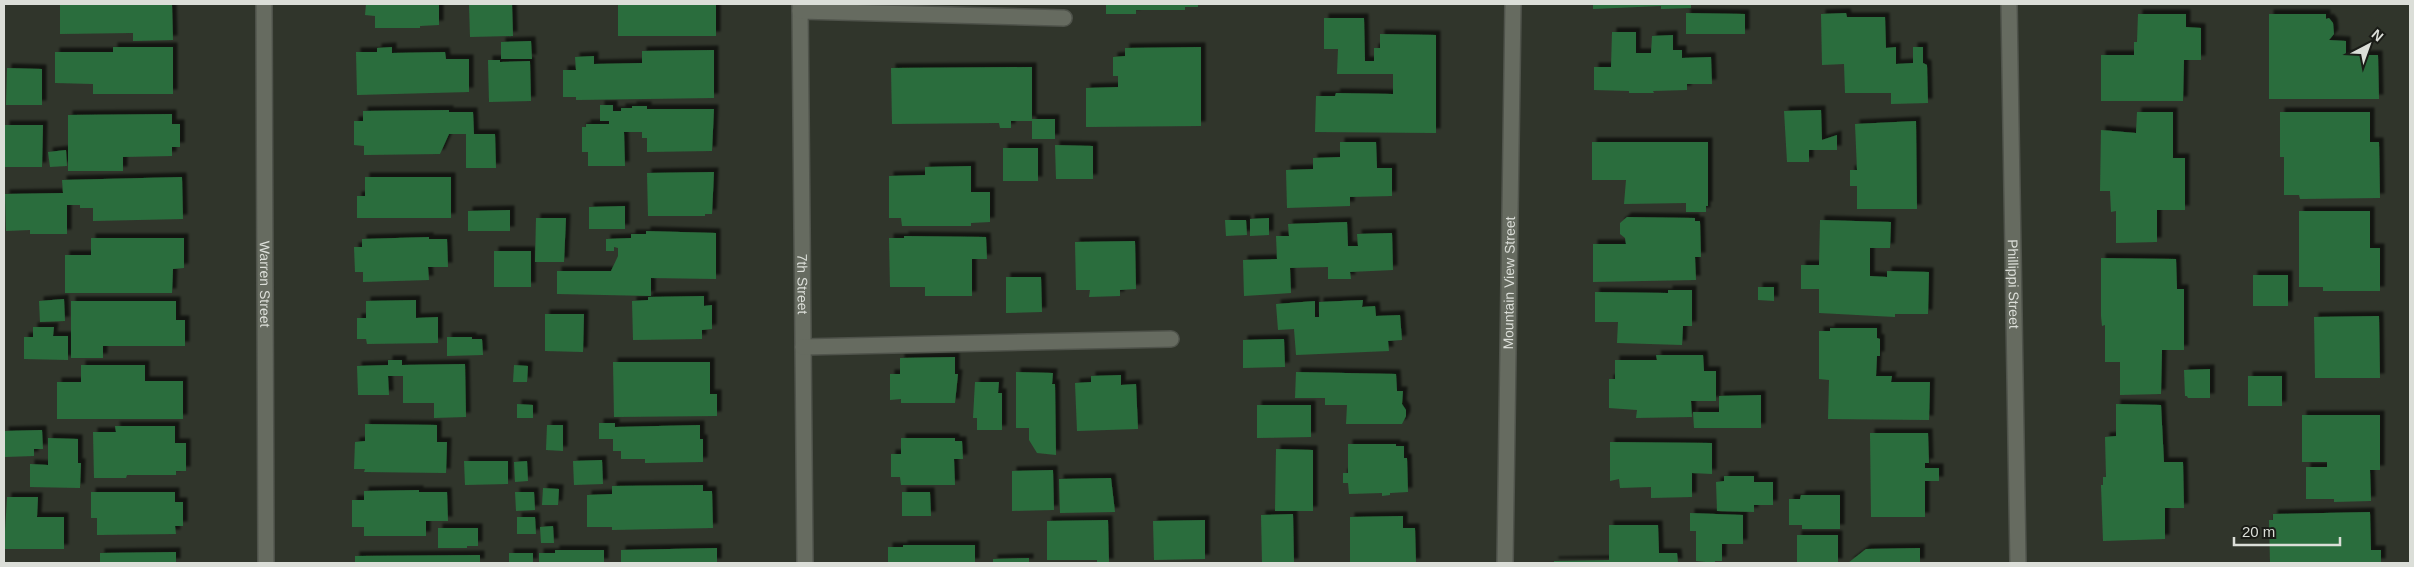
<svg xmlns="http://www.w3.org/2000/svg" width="2414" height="567" font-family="Helvetica,sans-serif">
	<defs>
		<filter id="shadow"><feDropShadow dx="4.5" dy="-4.5" stdDeviation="1" flood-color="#0009"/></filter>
	</defs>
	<rect width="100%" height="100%" fill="#30352b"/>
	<!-- building -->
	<path fill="#2b6d3d" filter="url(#shadow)" d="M 60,4 L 172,4 L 173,40 L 133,41 L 133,33 L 60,34 Z
		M 366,4 L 439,4 L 439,25 L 420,26 L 420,28 L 375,28 L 375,16 L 365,15 Z
		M 469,4 L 512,4 L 513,36 L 470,37 Z
		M 618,4 L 716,4 L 716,36 L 618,36 Z
		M 1106,4 L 1198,4 L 1198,7 L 1185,7 L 1185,10 L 1136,10 L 1136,14 L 1106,14 Z
		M 1593,4 L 1691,4 L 1691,8 L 1661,9 L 1661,6 L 1593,9 Z
		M 1686,13 L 1745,14 L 1745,34 L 1686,34 Z
		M 1846,13 L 1847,17 L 1885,17 L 1886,48 L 1896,47 L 1896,64 L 1913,63 L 1913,47 L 1923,47 L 1923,63 L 1927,65 L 1928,103 L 1891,104 L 1891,93 L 1845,93 L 1844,64 L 1822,65 L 1821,14 Z
		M 2138,14 L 2186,14 L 2186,27 L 2201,28 L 2201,60 L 2184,60 L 2183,101 L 2101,101 L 2101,55 L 2134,55 L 2134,42 L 2137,42 Z
		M 2269,14 L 2326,14 L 2326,19 L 2329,18 L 2333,23 L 2334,34 L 2329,40 L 2346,41 L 2346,55 L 2378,55 L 2379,99 L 2269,99 Z
		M 1324,18 L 1364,18 L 1365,61 L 1374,61 L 1374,48 L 1380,48 L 1380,34 L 1436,35 L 1436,133 L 1315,132 L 1316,96 L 1335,96 L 1336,93 L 1393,94 L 1393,74 L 1337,74 L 1338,49 L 1324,49 Z
		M 1612,32 L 1636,32 L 1636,53 L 1651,53 L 1652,36 L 1673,35 L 1673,50 L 1682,50 L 1682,58 L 1711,57 L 1712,84 L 1687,84 L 1687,90 L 1653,91 L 1654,93 L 1629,93 L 1629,91 L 1594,90 L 1594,67 L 1611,67 Z
		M 531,41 L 532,59 L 501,59 L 501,42 Z
		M 113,47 L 173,47 L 173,94 L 93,94 L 93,84 L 55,83 L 55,52 L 113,52 Z
		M 392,47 L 392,53 L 445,52 L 446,59 L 469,59 L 469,92 L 357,95 L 356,52 L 377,52 L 377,48 Z
		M 1201,47 L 1201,126 L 1086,127 L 1086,88 L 1118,87 L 1118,76 L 1113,76 L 1113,57 L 1125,56 L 1125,48 Z
		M 714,50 L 714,98 L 576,100 L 576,97 L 563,97 L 563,70 L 576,70 L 575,57 L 594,56 L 594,64 L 642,63 L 642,51 Z
		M 488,60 L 500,60 L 500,62 L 530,61 L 531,101 L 489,102 Z
		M 1032,67 L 1032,119 L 1055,119 L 1055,139 L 1032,139 L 1032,121 L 1011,121 L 1011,128 L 1000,128 L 999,123 L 892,124 L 891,68 Z
		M 7,68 L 42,69 L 42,105 L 6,105 Z
		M 600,105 L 613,105 L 613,111 L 621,111 L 621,108 L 632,108 L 632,106 L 647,106 L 647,109 L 714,109 L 712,151 L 647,152 L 647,138 L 642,138 L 642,132 L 624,132 L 625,166 L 588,166 L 588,152 L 582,152 L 582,127 L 586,127 L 586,124 L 609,124 L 609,121 L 600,121 Z
		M 449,110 L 449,112 L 473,112 L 474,134 L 495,134 L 496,168 L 466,168 L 466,134 L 449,134 L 440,154 L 364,155 L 364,146 L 354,145 L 354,121 L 363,121 L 363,111 Z
		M 1821,110 L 1822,140 L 1837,135 L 1837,150 L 1809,150 L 1809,162 L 1787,162 L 1784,111 Z
		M 2137,112 L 2173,112 L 2173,158 L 2185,158 L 2185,210 L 2157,210 L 2157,242 L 2116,243 L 2116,211 L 2111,212 L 2110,191 L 2100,191 L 2101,130 L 2136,133 Z
		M 2280,112 L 2370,112 L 2370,142 L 2379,142 L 2380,198 L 2300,199 L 2299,195 L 2284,195 L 2284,157 L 2280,157 Z
		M 172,114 L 172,124 L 180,124 L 180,147 L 172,147 L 172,156 L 123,157 L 123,171 L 68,171 L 68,115 Z
		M 1916,121 L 1917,209 L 1857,209 L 1857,186 L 1850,186 L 1850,170 L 1857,170 L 1855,124 Z
		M 5,125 L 43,125 L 42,167 L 5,167 Z
		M 1340,142 L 1376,142 L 1377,168 L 1392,168 L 1392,196 L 1350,197 L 1350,206 L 1287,208 L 1286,170 L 1313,169 L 1313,158 L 1340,157 Z
		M 1592,142 L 1708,142 L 1708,206 L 1706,206 L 1706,212 L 1686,212 L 1686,203 L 1624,204 L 1626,180 L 1592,180 Z
		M 1055,145 L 1093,146 L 1093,179 L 1056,179 Z
		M 1003,148 L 1038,148 L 1038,181 L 1003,181 Z
		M 66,150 L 67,166 L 50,167 L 48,152 Z
		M 971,166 L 971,192 L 990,192 L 990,222 L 971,223 L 971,226 L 902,226 L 901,218 L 889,218 L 889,176 L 925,175 L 925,167 Z
		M 714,172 L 712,214 L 705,214 L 705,216 L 648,216 L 647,173 Z
		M 182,177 L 183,219 L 93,221 L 93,208 L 80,208 L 80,205 L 67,205 L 67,234 L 30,234 L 30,230 L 6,231 L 5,194 L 63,193 L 62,180 Z
		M 365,177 L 451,177 L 451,218 L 357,218 L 357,196 L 365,196 Z
		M 625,206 L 625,229 L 589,229 L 589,207 Z
		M 510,210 L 510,231 L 468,231 L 468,211 Z
		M 2299,211 L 2370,211 L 2370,248 L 2380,248 L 2380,291 L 2323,291 L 2323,287 L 2299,287 Z
		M 1627,217 L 1695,218 L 1695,221 L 1700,221 L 1701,257 L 1695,257 L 1696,280 L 1593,282 L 1593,244 L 1626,244 L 1625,238 L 1620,234 L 1620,223 Z
		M 536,218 L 566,218 L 564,262 L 535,262 Z
		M 1269,218 L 1269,235 L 1250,236 L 1250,219 Z
		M 1225,220 L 1246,220 L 1247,235 L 1226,236 Z
		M 1820,220 L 1891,222 L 1890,248 L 1870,248 L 1870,276 L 1887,277 L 1887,271 L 1929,272 L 1928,314 L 1895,314 L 1895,317 L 1819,313 L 1819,289 L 1801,289 L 1801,265 L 1819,265 Z
		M 1347,222 L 1348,246 L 1358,246 L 1357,234 L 1392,233 L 1393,270 L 1350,272 L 1351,279 L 1328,279 L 1328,267 L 1290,268 L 1291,293 L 1244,296 L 1243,260 L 1277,259 L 1276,236 L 1289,236 L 1288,224 Z
		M 646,231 L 716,233 L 716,279 L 651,278 L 651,296 L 557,294 L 557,271 L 611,271 L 618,256 L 618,248 L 614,247 L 614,251 L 606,251 L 606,239 L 631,238 L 631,234 L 646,234 Z
		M 904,236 L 986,237 L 987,259 L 972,259 L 972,296 L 925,296 L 925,287 L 890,287 L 889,238 L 904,238 Z
		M 429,237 L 429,239 L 447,239 L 448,267 L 428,267 L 429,280 L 363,282 L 363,272 L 355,272 L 354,247 L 362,247 L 362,239 Z
		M 91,238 L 184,238 L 184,268 L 173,269 L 172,293 L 65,293 L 65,255 L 91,255 Z
		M 1135,241 L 1136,289 L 1120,290 L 1120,296 L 1089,297 L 1090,290 L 1076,290 L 1075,242 Z
		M 494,251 L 531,251 L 531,287 L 494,287 Z
		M 2101,258 L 2176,259 L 2177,289 L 2184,289 L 2184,350 L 2162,350 L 2161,394 L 2120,395 L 2120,362 L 2105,362 L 2105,325 L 2102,326 L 2101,316 Z
		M 2253,275 L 2288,275 L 2288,306 L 2253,306 Z
		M 1006,277 L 1041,277 L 1042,312 L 1006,313 Z
		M 1758,287 L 1774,287 L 1774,301 L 1758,300 Z
		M 1668,290 L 1692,290 L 1692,326 L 1683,326 L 1682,345 L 1617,343 L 1618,322 L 1595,322 L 1595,292 L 1668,293 Z
		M 704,296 L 704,306 L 712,305 L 712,329 L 702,330 L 702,339 L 633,340 L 632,301 L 648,300 L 648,297 Z
		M 64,299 L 65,321 L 40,322 L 39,301 Z
		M 416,300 L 416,318 L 438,317 L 438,343 L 367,344 L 366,339 L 357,339 L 357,318 L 366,318 L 366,301 Z
		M 1363,300 L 1362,307 L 1375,306 L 1376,316 L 1400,315 L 1402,340 L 1388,341 L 1389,351 L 1296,355 L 1294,329 L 1278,330 L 1276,304 L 1315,301 L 1315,317 L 1319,317 L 1319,302 Z
		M 71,301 L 176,301 L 176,320 L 185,320 L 185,346 L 103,346 L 103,358 L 71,358 Z
		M 545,314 L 584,314 L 583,352 L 545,351 Z
		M 2379,316 L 2380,378 L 2315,378 L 2314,317 Z
		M 33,327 L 54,327 L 53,336 L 68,336 L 68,360 L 24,359 L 24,337 L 33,337 Z
		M 1830,328 L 1877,328 L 1877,338 L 1880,339 L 1880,356 L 1877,356 L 1876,376 L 1892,376 L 1891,382 L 1930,382 L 1929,420 L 1828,419 L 1829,380 L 1819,379 L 1819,331 L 1830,331 Z
		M 447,337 L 472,337 L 472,339 L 482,339 L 483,355 L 447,356 Z
		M 1284,339 L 1285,367 L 1243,368 L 1243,340 Z
		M 1656,355 L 1703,355 L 1704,371 L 1716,371 L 1716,401 L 1691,401 L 1692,417 L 1636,418 L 1637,410 L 1609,408 L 1609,379 L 1615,379 L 1615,360 L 1657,360 Z
		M 955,357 L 955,374 L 958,374 L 955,403 L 901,403 L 901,399 L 890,400 L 890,374 L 900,374 L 900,358 Z
		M 388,360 L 402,360 L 402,365 L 465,364 L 466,417 L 434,418 L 434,403 L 403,403 L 403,376 L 388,376 L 389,395 L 358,395 L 357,366 L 388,365 Z
		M 613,362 L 710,362 L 710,394 L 717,394 L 717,416 L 614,417 Z
		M 81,365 L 145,365 L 145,381 L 183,381 L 183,419 L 57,419 L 57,382 L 81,382 Z
		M 514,365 L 528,366 L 527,382 L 513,382 Z
		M 2210,369 L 2210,398 L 2188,398 L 2187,396 L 2185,396 L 2184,370 Z
		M 1016,372 L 1053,373 L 1052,384 L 1055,384 L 1056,455 L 1037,453 L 1029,440 L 1029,428 L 1016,428 Z
		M 1296,372 L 1396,374 L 1397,391 L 1403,391 L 1402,404 L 1406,410 L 1406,416 L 1402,424 L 1346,424 L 1347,405 L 1325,405 L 1325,398 L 1295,398 Z
		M 1121,375 L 1121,385 L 1136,384 L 1138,429 L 1077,431 L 1075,383 L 1091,382 L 1091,376 Z
		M 2248,376 L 2282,376 L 2282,406 L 2248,406 Z
		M 975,382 L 999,382 L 998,393 L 1002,393 L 1002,430 L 977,430 L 977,418 L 973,418 Z
		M 1761,395 L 1761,428 L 1694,428 L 1693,412 L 1719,412 L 1719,396 Z
		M 517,404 L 533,405 L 533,418 L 517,418 Z
		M 2116,404 L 2161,405 L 2164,462 L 2183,462 L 2184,508 L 2165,508 L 2165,539 L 2103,541 L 2101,485 L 2103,485 L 2103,477 L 2106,477 L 2105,437 L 2116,436 Z
		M 1257,405 L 1311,405 L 1311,437 L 1257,438 Z
		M 2302,415 L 2380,415 L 2380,470 L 2370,470 L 2371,501 L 2334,502 L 2334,499 L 2306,499 L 2306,467 L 2327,467 L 2327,462 L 2302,462 Z
		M 599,423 L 615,423 L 615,427 L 700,425 L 700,439 L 703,439 L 703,462 L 645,463 L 645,459 L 621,459 L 621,451 L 613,451 L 613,439 L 599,439 Z
		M 365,424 L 437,425 L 437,442 L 447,442 L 446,473 L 364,472 L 365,469 L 354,469 L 355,442 L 365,441 Z
		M 547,425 L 563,425 L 563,451 L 546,450 Z
		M 115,426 L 175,426 L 175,443 L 186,443 L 186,471 L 176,471 L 176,475 L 127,475 L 126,478 L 94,478 L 93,432 L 116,432 Z
		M 42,430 L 43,449 L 34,449 L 34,456 L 5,457 L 4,431 Z
		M 1870,433 L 1928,433 L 1929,463 L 1925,463 L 1925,468 L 1939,468 L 1939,481 L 1925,481 L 1925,517 L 1871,517 Z
		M 48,438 L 78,439 L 78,463 L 81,463 L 80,488 L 30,487 L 30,464 L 48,465 Z
		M 901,438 L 955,438 L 955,441 L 962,441 L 963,459 L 954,459 L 955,485 L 901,485 L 900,477 L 891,477 L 891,454 L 901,454 Z
		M 1610,442 L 1712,443 L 1712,474 L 1692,473 L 1692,497 L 1651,498 L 1651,487 L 1620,488 L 1619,479 L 1610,481 Z
		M 1348,444 L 1396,444 L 1396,446 L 1404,446 L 1404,458 L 1407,458 L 1408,492 L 1390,493 L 1390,495 L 1382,496 L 1382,493 L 1349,494 L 1348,483 L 1343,483 L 1343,473 L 1348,473 Z
		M 1276,449 L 1313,450 L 1313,511 L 1275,511 Z
		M 602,460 L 603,484 L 574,485 L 573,461 Z
		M 464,461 L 508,461 L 508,484 L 465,485 Z
		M 527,461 L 528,481 L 515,482 L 514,462 Z
		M 1053,470 L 1054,510 L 1012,511 L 1012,471 Z
		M 1724,476 L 1754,476 L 1754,482 L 1773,482 L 1773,505 L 1754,505 L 1754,512 L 1717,511 L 1716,482 L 1724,481 Z
		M 1111,478 L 1115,512 L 1060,513 L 1059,479 Z
		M 703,485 L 703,491 L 712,491 L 713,528 L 612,530 L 612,527 L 587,527 L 587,495 L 612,494 L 612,486 Z
		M 543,488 L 559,489 L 558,505 L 542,505 Z
		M 419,490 L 419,492 L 447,492 L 448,521 L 426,521 L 426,536 L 364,536 L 364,527 L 352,527 L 352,500 L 364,500 L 364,491 Z
		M 91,492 L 175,492 L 175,502 L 183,502 L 183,526 L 175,526 L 176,534 L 97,535 L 97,518 L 91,518 Z
		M 515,492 L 534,492 L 535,510 L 516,511 Z
		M 902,492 L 930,492 L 931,516 L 902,516 Z
		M 1801,495 L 1840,495 L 1840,529 L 1802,529 L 1802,525 L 1789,525 L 1789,499 L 1800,499 Z
		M 7,497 L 38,497 L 37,517 L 64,517 L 64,549 L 4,549 Z
		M 2370,512 L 2371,550 L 2381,550 L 2381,563 L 2270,563 L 2269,520 L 2273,520 L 2273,514 Z
		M 1690,513 L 1743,515 L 1743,544 L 1722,544 L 1722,561 L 1715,561 L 1715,563 L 1696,561 L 1696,531 L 1690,531 Z
		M 1293,514 L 1294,563 L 1262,563 L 1261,515 Z
		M 1403,516 L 1403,528 L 1415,528 L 1416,563 L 1350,563 L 1350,517 Z
		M 517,517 L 535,517 L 536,534 L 517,534 Z
		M 1108,520 L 1109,563 L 1097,563 L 1097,560 L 1047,560 L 1047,521 Z
		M 1205,520 L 1205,559 L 1154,560 L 1153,521 Z
		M 1609,525 L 1658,525 L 1659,553 L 1677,553 L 1678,563 L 1554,563 L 1554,561 L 1609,560 Z
		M 553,526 L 554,543 L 541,543 L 540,527 Z
		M 438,528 L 478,528 L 478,546 L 467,546 L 467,548 L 438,548 Z
		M 1797,535 L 1838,535 L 1838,563 L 1797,563 Z
		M 903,545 L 975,545 L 975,563 L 888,563 L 888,547 L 903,547 Z
		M 717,548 L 717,563 L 621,563 L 621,550 Z
		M 1920,548 L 1920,563 L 1848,563 L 1866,549 Z
		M 555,550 L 604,550 L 604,563 L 539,563 L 539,553 L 555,553 Z
		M 176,552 L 176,563 L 100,563 L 100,553 Z
		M 509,553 L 533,553 L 533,563 L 509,563 Z
		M 480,555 L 480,563 L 355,563 L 355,556 Z
		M 1029,558 L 1029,563 L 993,563 L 993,559 Z"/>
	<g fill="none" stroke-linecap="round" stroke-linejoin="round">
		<defs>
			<g id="minor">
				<path id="s1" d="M 264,4 L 266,563"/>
				<path id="s2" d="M 800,4 L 805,563"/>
				<path id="s3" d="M 2009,4 L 2018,563"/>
				<path d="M 800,11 L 1064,18"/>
				<path d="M 803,347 L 1171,339"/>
				<path id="s4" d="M 1505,563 L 1513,4"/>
			</g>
		</defs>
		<!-- minor casing -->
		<use href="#minor" stroke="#4f534b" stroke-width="18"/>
		<!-- minor -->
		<use href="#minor" stroke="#666b60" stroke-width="15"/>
	</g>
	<g text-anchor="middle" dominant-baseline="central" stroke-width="4" stroke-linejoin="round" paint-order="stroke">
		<!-- street labels -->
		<g font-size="14" fill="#dbded8" stroke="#1a1c17">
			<text stroke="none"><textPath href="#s2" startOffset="280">7th Street</textPath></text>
			<text stroke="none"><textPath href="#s1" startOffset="280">Warren Street</textPath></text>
			<text stroke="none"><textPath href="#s4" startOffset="280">Mountain View Street</textPath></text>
			<text stroke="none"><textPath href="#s3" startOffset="280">Phillippi Street</textPath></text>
		</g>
	</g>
	<!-- border -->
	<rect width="2414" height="567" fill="none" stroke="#dbded8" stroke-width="10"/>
	<!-- north arrow -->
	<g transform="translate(2369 45) rotate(41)" stroke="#1a1c17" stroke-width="4" paint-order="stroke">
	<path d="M0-4L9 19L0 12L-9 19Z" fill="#dbded8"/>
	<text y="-8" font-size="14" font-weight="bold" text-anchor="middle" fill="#dbded8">N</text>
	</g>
	<!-- scale -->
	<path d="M2234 537v8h106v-8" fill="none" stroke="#dbded8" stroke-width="2.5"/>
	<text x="2242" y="537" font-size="15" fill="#dbded8" stroke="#1a1c17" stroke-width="4" paint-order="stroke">20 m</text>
</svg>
